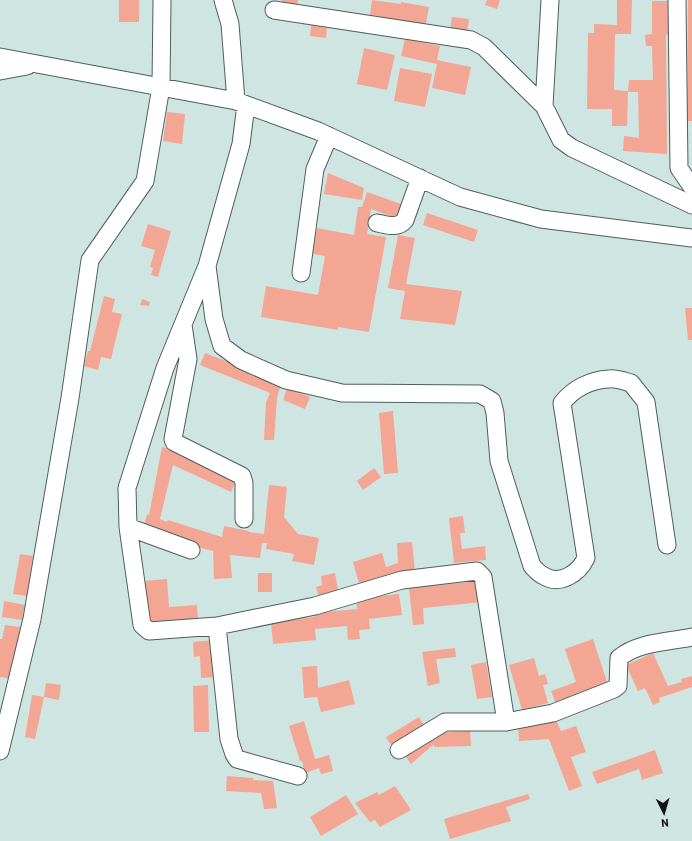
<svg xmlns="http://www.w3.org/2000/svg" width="692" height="841" font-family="Barlow,sans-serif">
	<rect width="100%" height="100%" fill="#cfe5e2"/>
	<!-- building -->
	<path fill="#f4a694" d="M 119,0 L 139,0 L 139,22 L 119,22 Z
		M 282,0 L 298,0 L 297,8 L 281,5 Z
		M 372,0 L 401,4 L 401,2 L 429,7 L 425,28 L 397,23 L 398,20 L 370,15 Z
		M 487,0 L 500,0 L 497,9 L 485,5 Z
		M 617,0 L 632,0 L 631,34 L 615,34 L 614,90 L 628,91 L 627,126 L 612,126 L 612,109 L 587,109 L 588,33 L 594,33 L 594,24 L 617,25 Z
		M 688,0 L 692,0 L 692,121 L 687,121 Z
		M 652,1 L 669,1 L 669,34 L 666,35 L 667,154 L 623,151 L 624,136 L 639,138 L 638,92 L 628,92 L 629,80 L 653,80 L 652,46 L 646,46 L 645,35 L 652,34 Z
		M 452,17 L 469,19 L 467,33 L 450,31 Z
		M 311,25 L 327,28 L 326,38 L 310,36 Z
		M 405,39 L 440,46 L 437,60 L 471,67 L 465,95 L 432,88 L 437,64 L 401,56 Z
		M 364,48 L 395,55 L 387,90 L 357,84 Z
		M 400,68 L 432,74 L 425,107 L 394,101 Z
		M 167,112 L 185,114 L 182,144 L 163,141 Z
		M 328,173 L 364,188 L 362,200 L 324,194 Z
		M 367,192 L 404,205 L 399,219 L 371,209 L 367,234 L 386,237 L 369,332 L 338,327 L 338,330 L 261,317 L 266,286 L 318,295 L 325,256 L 313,254 L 317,228 L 354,235 L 358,207 L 362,207 Z
		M 427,213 L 478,230 L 474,242 L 423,225 Z
		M 148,224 L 171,231 L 158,277 L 151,275 L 153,268 L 150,267 L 155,250 L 141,246 Z
		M 398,235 L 415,238 L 406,284 L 462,291 L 455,325 L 400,319 L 405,291 L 388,288 Z
		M 104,296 L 115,299 L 112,312 L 122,314 L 111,359 L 101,357 L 98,370 L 84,366 L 88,351 L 90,351 Z
		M 142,299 L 150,302 L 149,306 L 140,305 Z
		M 685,308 L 692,308 L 692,340 L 688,340 Z
		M 205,353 L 281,382 L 277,399 L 274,440 L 264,440 L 266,402 L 270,393 L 200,365 Z
		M 287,388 L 310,397 L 305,409 L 283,400 Z
		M 393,411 L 398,473 L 384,474 L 379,413 Z
		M 162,447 L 186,453 L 237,478 L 231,492 L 173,465 L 160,519 L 167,522 L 168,520 L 222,537 L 224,526 L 249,531 L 248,532 L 264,534 L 269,485 L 287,487 L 284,517 L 298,534 L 319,538 L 314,565 L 292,561 L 294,554 L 266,549 L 267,543 L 262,543 L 260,558 L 230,555 L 232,578 L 214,579 L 213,551 L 193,546 L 144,525 L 147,514 L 149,515 Z
		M 374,468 L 381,477 L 363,490 L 357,481 Z
		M 463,516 L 465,533 L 460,533 L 462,549 L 485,546 L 486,560 L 454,563 L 449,518 Z
		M 412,542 L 415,572 L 360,587 L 353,562 L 382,553 L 386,567 L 398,563 L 397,543 Z
		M 20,554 L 33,556 L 27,596 L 13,594 Z
		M 258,573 L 272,573 L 272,592 L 258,592 Z
		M 335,573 L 339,596 L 320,600 L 316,587 L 322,585 L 321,576 Z
		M 167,579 L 169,607 L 197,605 L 198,621 L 154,625 L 145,616 L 143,581 Z
		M 479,581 L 482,602 L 423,608 L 424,624 L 413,625 L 409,588 Z
		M 399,594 L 402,615 L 369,619 L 370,629 L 359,630 L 360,639 L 348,640 L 347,626 L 315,629 L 316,640 L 273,644 L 271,622 L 314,617 L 313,613 L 357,609 L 356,598 Z
		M 4,601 L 25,605 L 22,620 L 2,617 Z
		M 5,625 L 20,627 L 13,679 L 0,677 L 0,639 L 2,639 Z
		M 593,639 L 608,685 L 556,704 L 551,691 L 576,682 L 565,649 Z
		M 214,640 L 216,677 L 201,678 L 200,656 L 194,657 L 193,642 Z
		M 455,648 L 456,657 L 436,659 L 440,683 L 428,686 L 422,652 Z
		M 653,653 L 668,686 L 682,682 L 681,679 L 692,676 L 692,687 L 659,698 L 660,702 L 653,705 L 645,688 L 638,691 L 626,665 Z
		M 534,658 L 539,676 L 545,674 L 548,684 L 543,685 L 548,703 L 522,710 L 509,665 Z
		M 486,662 L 492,697 L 477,699 L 471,665 Z
		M 317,666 L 318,688 L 349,680 L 355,704 L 321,712 L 317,697 L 304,698 L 302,667 Z
		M 46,683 L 61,685 L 59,700 L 44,697 Z
		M 208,685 L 209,732 L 194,732 L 193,686 Z
		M 32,695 L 44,697 L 35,739 L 25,737 Z
		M 419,717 L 427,730 L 394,750 L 386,737 Z
		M 556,720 L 561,731 L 576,726 L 586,752 L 571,757 L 582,786 L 569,791 L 549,739 L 519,741 L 518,723 Z
		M 304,721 L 315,759 L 329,755 L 333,771 L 321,774 L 319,768 L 305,773 L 302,761 L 300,761 L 289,726 Z
		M 470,731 L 471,746 L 434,747 L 434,744 L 411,764 L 406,757 L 433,733 Z
		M 655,750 L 663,773 L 642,780 L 639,769 L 597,784 L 592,772 Z
		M 227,776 L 253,778 L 253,780 L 273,781 L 277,808 L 264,809 L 261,793 L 226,791 Z
		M 395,786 L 411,810 L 380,827 L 375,820 L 370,822 L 355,803 L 377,792 L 379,795 Z
		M 528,794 L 530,799 L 506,807 L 511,821 L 450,839 L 444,819 Z
		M 346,795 L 358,814 L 321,836 L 310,817 Z"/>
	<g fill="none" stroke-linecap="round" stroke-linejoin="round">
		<defs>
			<path id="minor" d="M 223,0 L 230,24 L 236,101 L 318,131 L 460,197 L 541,219 L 692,238
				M 550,0 L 544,106 L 561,140 L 572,148 L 692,205
				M 677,0 L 679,168 L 692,187
				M 274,10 L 471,40 L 484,47 L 544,106
				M 0,57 L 236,101
				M 0,71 L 27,66
				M 246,105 L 241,144 L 207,266 L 165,368 L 127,488 L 128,527 L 142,625 L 149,631 L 217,626 L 315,606 L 402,580 L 477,571 L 483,577 L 506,722
				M 377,223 C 387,225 398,229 405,220 L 420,178
				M 207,266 L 214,319 L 222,346 L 241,360 L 286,380 L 342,393 L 480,394 L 492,401 L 495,413 L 499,461 L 532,566 C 535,569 539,574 544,576 C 560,586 579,573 586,558 L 562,403 C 573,389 590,380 609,379 C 615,378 624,381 631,383 L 646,402 L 667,545
				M 301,273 L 315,169 L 329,136
				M 183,325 L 188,359 L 173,439 L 174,442 L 242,476 L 244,483 L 244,519
				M 128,527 L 191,550
				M 217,626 L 229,739 L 234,754 L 237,759 L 298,776
				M 399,750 L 445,722 L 506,722 L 553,713 L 614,689 L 618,686 L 619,658 C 638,642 668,642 692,637
				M 0,751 L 32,619 L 70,398 L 90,260 L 145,181 L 161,87 L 162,0"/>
		</defs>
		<!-- minor casing -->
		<use href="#minor" stroke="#4d5f5d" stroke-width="19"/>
		<!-- minor -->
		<use href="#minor" stroke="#fff" stroke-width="17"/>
	</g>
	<!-- north arrow -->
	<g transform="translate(664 813) rotate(175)" stroke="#cfe5e2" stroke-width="3" paint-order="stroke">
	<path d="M0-3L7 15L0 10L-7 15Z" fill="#0d1413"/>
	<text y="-6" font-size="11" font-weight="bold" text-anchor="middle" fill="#0d1413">N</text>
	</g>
</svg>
